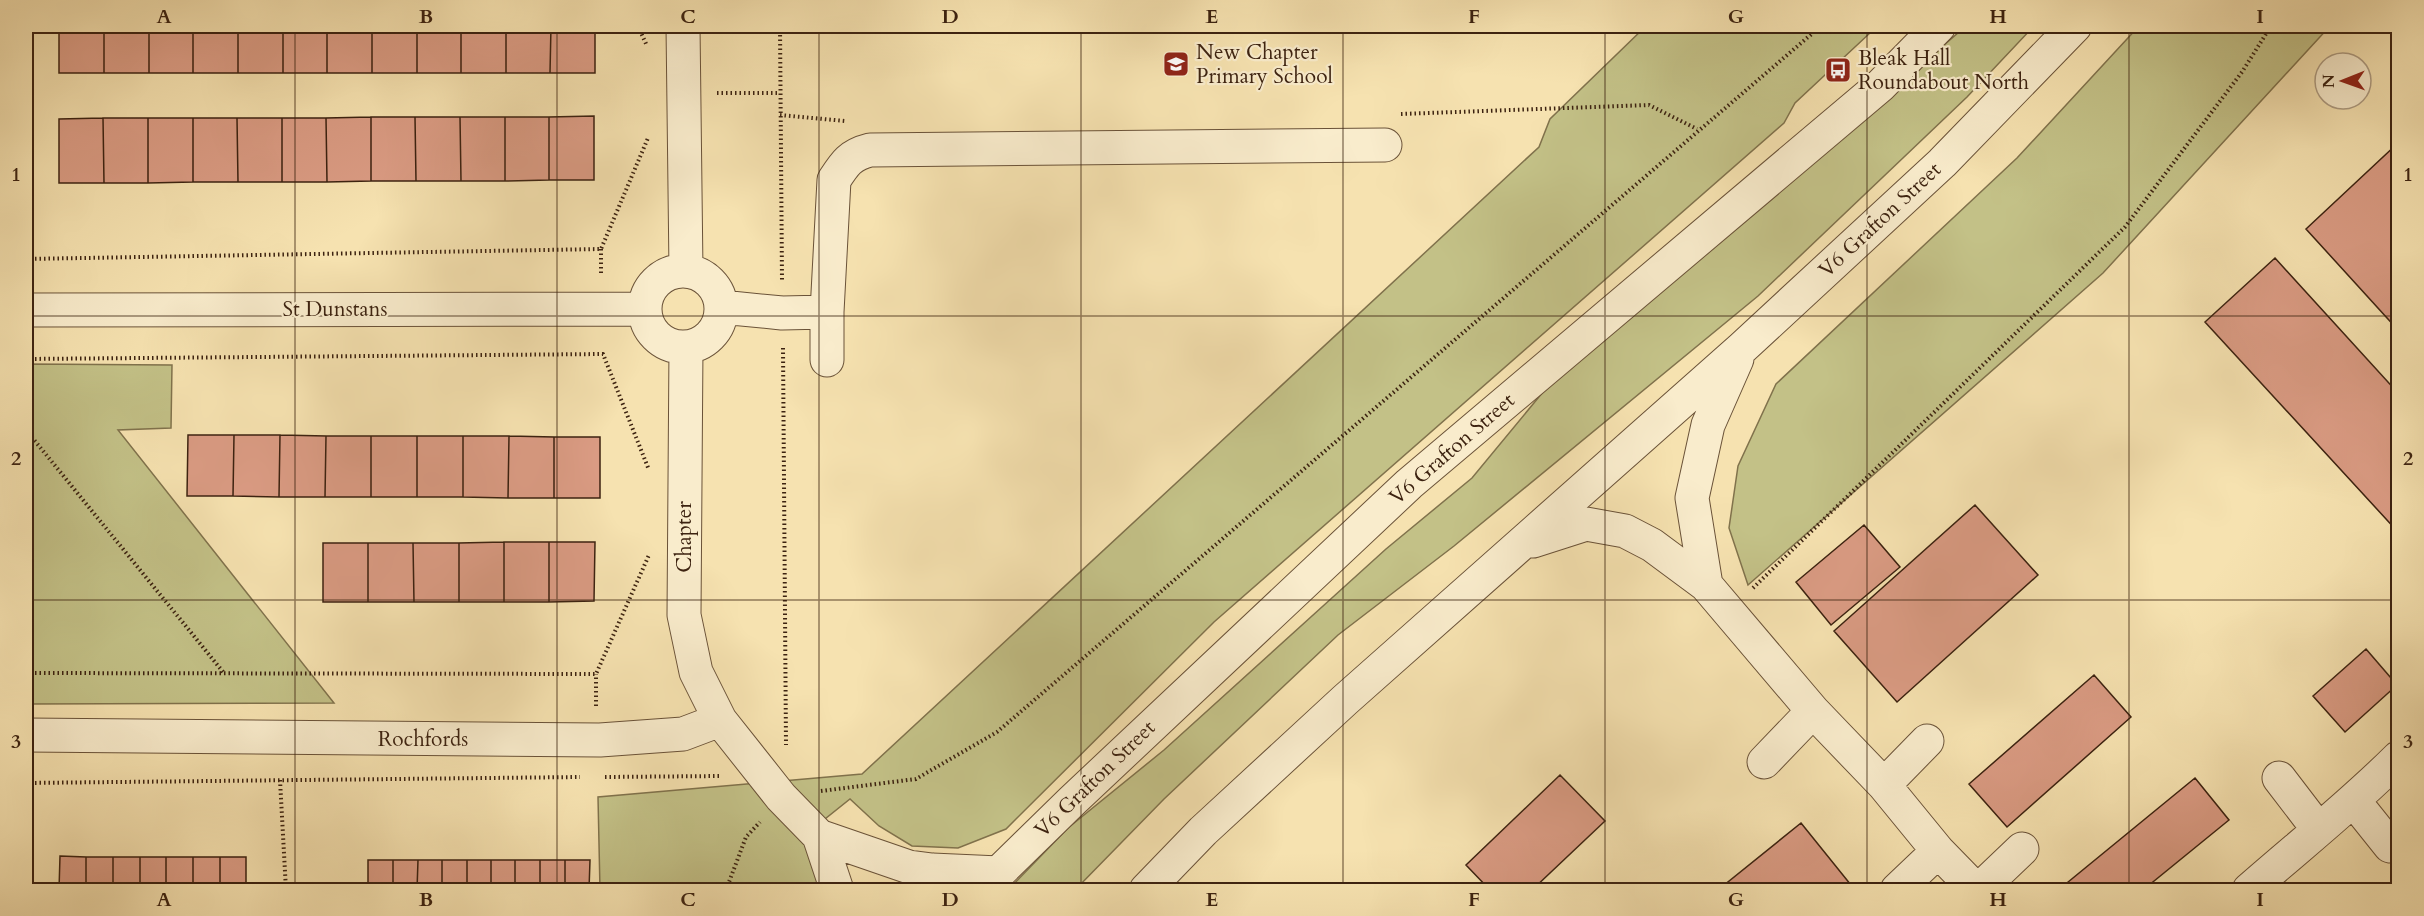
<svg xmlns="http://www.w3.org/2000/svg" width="2424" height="916" font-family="Cardo,serif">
	<rect width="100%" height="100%" fill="#f6e2b0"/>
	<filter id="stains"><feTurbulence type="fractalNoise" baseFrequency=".00333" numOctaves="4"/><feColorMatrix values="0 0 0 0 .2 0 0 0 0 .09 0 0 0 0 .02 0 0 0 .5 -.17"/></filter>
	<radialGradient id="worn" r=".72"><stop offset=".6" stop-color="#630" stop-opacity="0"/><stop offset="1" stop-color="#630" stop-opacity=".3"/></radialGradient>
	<!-- green -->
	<path fill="#c3c187" stroke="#80724c" stroke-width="1.5" d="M 1646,26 L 1881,26 L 1871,32 L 1795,103 L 1784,123 L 1214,622 L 1006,829 L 958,848 L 912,846 L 879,826 L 850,799 L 805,835 L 824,890 L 600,890 L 598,797 L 862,774 L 1539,147 L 1550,119 Z
		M 1966,26 L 2034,26 L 1967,97 L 1758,296 L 1454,546 L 1338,635 L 1164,799 L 1075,890 L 1008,890 L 1068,828 L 1164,750 L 1386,549 L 1472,478 L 1543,392 Z
		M 2139,26 L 2330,26 L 2103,273 L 1748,585 L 1729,528 L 1738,466 L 1776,384 L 2017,158 Z
		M 26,364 L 172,365 L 171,428 L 118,430 L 334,703 L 29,704 Z"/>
	<!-- building -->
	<path fill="#da9b83" stroke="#3c2210" stroke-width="1.5" d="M 59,26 L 104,26 L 104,73 L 59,73 Z
		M 104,26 L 149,26 L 149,73 L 104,73 Z
		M 149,26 L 193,26 L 193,73 L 149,73 Z
		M 193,26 L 238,26 L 238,73 L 193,73 Z
		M 238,26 L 283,26 L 283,73 L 238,73 Z
		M 283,26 L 327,26 L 327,73 L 283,73 Z
		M 327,26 L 372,26 L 372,73 L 327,73 Z
		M 372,26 L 417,26 L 417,73 L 372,73 Z
		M 417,26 L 461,26 L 461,73 L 417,73 Z
		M 461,26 L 506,26 L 506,73 L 461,73 Z
		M 506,26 L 551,26 L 550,73 L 506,73 Z
		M 551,26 L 595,26 L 595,73 L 550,73 Z
		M 594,116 L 594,180 L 549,180 L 549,117 Z
		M 371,117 L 415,117 L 416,181 L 371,181 Z
		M 371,117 L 371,181 L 327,182 L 326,118 Z
		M 415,117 L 460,117 L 461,181 L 416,181 Z
		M 460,117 L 505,117 L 505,181 L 461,181 Z
		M 505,117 L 549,117 L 549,180 L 505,181 Z
		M 103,118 L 104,183 L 59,183 L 59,119 Z
		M 103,118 L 148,118 L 148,183 L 104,183 Z
		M 148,118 L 193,118 L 193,182 L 148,183 Z
		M 193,118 L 237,118 L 238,182 L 193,182 Z
		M 237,118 L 282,118 L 282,182 L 238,182 Z
		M 282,118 L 326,118 L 327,182 L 282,182 Z
		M 2398,143 L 2398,330 L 2306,229 Z
		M 2275,258 L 2398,393 L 2398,532 L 2205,322 Z
		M 188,435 L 234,435 L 233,496 L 187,496 Z
		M 234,435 L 280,435 L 279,497 L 233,496 Z
		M 280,435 L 326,436 L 325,497 L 279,497 Z
		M 326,436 L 371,436 L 371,497 L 325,497 Z
		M 371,436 L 417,436 L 417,497 L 371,497 Z
		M 417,436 L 463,436 L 463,497 L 417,497 Z
		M 463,436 L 509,436 L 508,498 L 463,497 Z
		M 509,436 L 554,437 L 554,498 L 508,498 Z
		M 554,437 L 600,437 L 600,498 L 554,498 Z
		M 1975,505 L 2038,575 L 1897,702 L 1834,631 Z
		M 1864,525 L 1900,567 L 1831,625 L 1796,582 Z
		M 504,542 L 549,542 L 549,602 L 504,602 Z
		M 504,542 L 504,602 L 459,602 L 459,543 Z
		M 549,542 L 595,542 L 594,601 L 549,602 Z
		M 323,543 L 368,543 L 368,602 L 323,602 Z
		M 368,543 L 413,543 L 414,602 L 368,602 Z
		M 413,543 L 459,543 L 459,602 L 414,602 Z
		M 2366,649 L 2397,685 L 2345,732 L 2313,696 Z
		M 2094,675 L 2131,717 L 2007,827 L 1969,784 Z
		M 1560,775 L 1605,821 L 1532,890 L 1490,890 L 1466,865 Z
		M 2195,778 L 2229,820 L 2143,890 L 2065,890 L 2062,887 Z
		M 1801,823 L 1855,890 L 1718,890 Z
		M 60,856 L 86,857 L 86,890 L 59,890 Z
		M 86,857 L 113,857 L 113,890 L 86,890 Z
		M 113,857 L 140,857 L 140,890 L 113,890 Z
		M 140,857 L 166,857 L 166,890 L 140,890 Z
		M 166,857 L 193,857 L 193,890 L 166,890 Z
		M 193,857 L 220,857 L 220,890 L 193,890 Z
		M 220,857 L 246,857 L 246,890 L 220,890 Z
		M 368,860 L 393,860 L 393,890 L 368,890 Z
		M 393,860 L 418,860 L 417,890 L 393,890 Z
		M 418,860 L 442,860 L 442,890 L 417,890 Z
		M 442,860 L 467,860 L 467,890 L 442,890 Z
		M 467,860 L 491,860 L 491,890 L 467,890 Z
		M 491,860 L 515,860 L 515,890 L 491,890 Z
		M 515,860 L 540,860 L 540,890 L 515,890 Z
		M 540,860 L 565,860 L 565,890 L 540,890 Z
		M 565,860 L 590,860 L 589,890 L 565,890 Z"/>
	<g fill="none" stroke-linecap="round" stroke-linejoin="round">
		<defs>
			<path id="minor" d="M 683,26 L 686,271
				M645 309a38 38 0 1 1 76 0a38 38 0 1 1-76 0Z
				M 721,307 L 782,313 L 827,312
				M 26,310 L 645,309
				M 686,347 L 684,615 L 696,672 L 720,720 L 781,797 L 819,836 L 837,890
				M 827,360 L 827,312 L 834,180 C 845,163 850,155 870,150 L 1385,145
				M 1533,541 L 1586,524 L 1625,531 L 1652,545 L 1706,585 L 1813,711 L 1884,785 L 1938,851 L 1976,890
				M 1706,585 L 1692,498 L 1708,425 L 1737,359
				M 26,735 L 600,740 L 683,734 L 720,720
				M 1764,762 L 1813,711
				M 2279,778 L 2318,829
				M 1884,785 L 1927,741
				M 2354,801 L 2390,846
				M 819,836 L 909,867 L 932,870 L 999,873
				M 981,890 L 1072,801 L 1409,484 L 1880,86 L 1939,26
				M 1146,890 L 1203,831 L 1345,700 L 1742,348 L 1942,163 L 2075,26
				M 1897,890 L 1938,851
				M 1979,890 L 2022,849
				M 2249,890 C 2299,846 2351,805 2398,758"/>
		</defs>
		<!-- minor casing -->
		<use href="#minor" stroke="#6a5238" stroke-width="35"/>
		<!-- path -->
		<path stroke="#3c2210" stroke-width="4" stroke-dasharray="1.5 3" stroke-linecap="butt" d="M 638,26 L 647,46
			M 780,26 L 782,280
			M 717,93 L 780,93
			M 1401,114 L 1649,105 L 1697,129
			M 780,115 L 845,121
			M 601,249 L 601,275
			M 26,259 L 601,249 L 648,138
			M 783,348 L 786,745
			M 26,359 L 603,354 L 649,470
			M 26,430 L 224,673
			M 1753,588 L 2125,227 L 2242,72 L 2271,26
			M 26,673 L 596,674 L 649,555
			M 596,706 L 596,674
			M 605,777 L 721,776
			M 280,780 L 286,890
			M 26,783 L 580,777
			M 821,791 L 916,779 L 997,732 L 1821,26
			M 726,890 L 746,837 L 760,822"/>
		<!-- minor -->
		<use href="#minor" stroke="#f9eccc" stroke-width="33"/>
	</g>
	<!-- grid -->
	<path fill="none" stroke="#3c2210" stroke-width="1.5" stroke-opacity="0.55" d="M 295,26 L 295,890M 557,26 L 557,890M 819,26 L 819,890M 1081,26 L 1081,890M 1343,26 L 1343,890M 1605,26 L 1605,890M 1867,26 L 1867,890M 2129,26 L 2129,890M 26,316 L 2398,316M 26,600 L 2398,600"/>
	<!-- icons -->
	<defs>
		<symbol id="school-square" viewBox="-11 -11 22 22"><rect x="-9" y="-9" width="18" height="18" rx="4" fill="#8f2418" stroke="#f9eccc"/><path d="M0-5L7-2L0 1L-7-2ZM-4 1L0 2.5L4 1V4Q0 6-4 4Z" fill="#fff"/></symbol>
		<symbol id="bus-square" viewBox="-11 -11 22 22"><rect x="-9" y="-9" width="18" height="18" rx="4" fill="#8f2418" stroke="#f9eccc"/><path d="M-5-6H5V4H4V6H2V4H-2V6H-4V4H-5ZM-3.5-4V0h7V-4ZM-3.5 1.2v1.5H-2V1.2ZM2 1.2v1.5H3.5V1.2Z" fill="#fff"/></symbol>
	</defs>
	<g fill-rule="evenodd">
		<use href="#school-square" x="1161" y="49" width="30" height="30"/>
		<use href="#bus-square" x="1823" y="55" width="30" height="30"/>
	</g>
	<g text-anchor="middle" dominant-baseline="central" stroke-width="4.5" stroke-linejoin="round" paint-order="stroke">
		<!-- poi labels -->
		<g font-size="21" fill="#3c2210" stroke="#f9eccc" text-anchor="start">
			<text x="1196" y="52">New Chapter<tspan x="1196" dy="24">Primary School</tspan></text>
			<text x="1858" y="58">Bleak Hall<tspan x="1858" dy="24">Roundabout North</tspan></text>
		</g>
		<!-- street labels -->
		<g font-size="21" fill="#3c2210" stroke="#f9eccc">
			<text transform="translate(1880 220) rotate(-43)">V6 Grafton Street</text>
			<text x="335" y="309">St Dunstans</text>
			<text transform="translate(1452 449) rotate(-41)">V6 Grafton Street</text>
			<text transform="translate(684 537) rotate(-90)">Chapter</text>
			<text x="423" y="739">Rochfords</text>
			<text transform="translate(1095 779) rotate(-44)">V6 Grafton Street</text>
		</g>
	</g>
	<!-- margin -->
	<rect width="2424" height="916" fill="none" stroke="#f6e2b0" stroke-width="66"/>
	<!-- north arrow -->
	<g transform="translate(2343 81) rotate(269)"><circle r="28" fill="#f9eccc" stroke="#ad9b81" stroke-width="1.5"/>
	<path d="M0-4.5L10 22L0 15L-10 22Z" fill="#8f2418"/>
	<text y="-9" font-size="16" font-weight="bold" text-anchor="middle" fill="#3c2210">N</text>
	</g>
	<rect x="33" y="33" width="2358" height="850" fill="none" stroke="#3c2210" stroke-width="2"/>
	<g font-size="20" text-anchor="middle" font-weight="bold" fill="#3c2210">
		<text x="164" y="23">A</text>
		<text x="426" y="23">B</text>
		<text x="688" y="23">C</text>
		<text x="950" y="23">D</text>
		<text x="1212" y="23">E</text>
		<text x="1474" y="23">F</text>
		<text x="1736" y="23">G</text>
		<text x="1998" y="23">H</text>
		<text x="2260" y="23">I</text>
		<text x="16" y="181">1</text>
		<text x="2408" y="181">1</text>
		<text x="16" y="465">2</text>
		<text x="2408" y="465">2</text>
		<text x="16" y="748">3</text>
		<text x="2408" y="748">3</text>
		<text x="164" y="906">A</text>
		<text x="426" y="906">B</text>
		<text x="688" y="906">C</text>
		<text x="950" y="906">D</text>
		<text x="1212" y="906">E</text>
		<text x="1474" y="906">F</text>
		<text x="1736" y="906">G</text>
		<text x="1998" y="906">H</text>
		<text x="2260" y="906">I</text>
	</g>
	<rect width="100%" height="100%" filter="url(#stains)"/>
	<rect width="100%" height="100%" fill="url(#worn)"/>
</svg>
